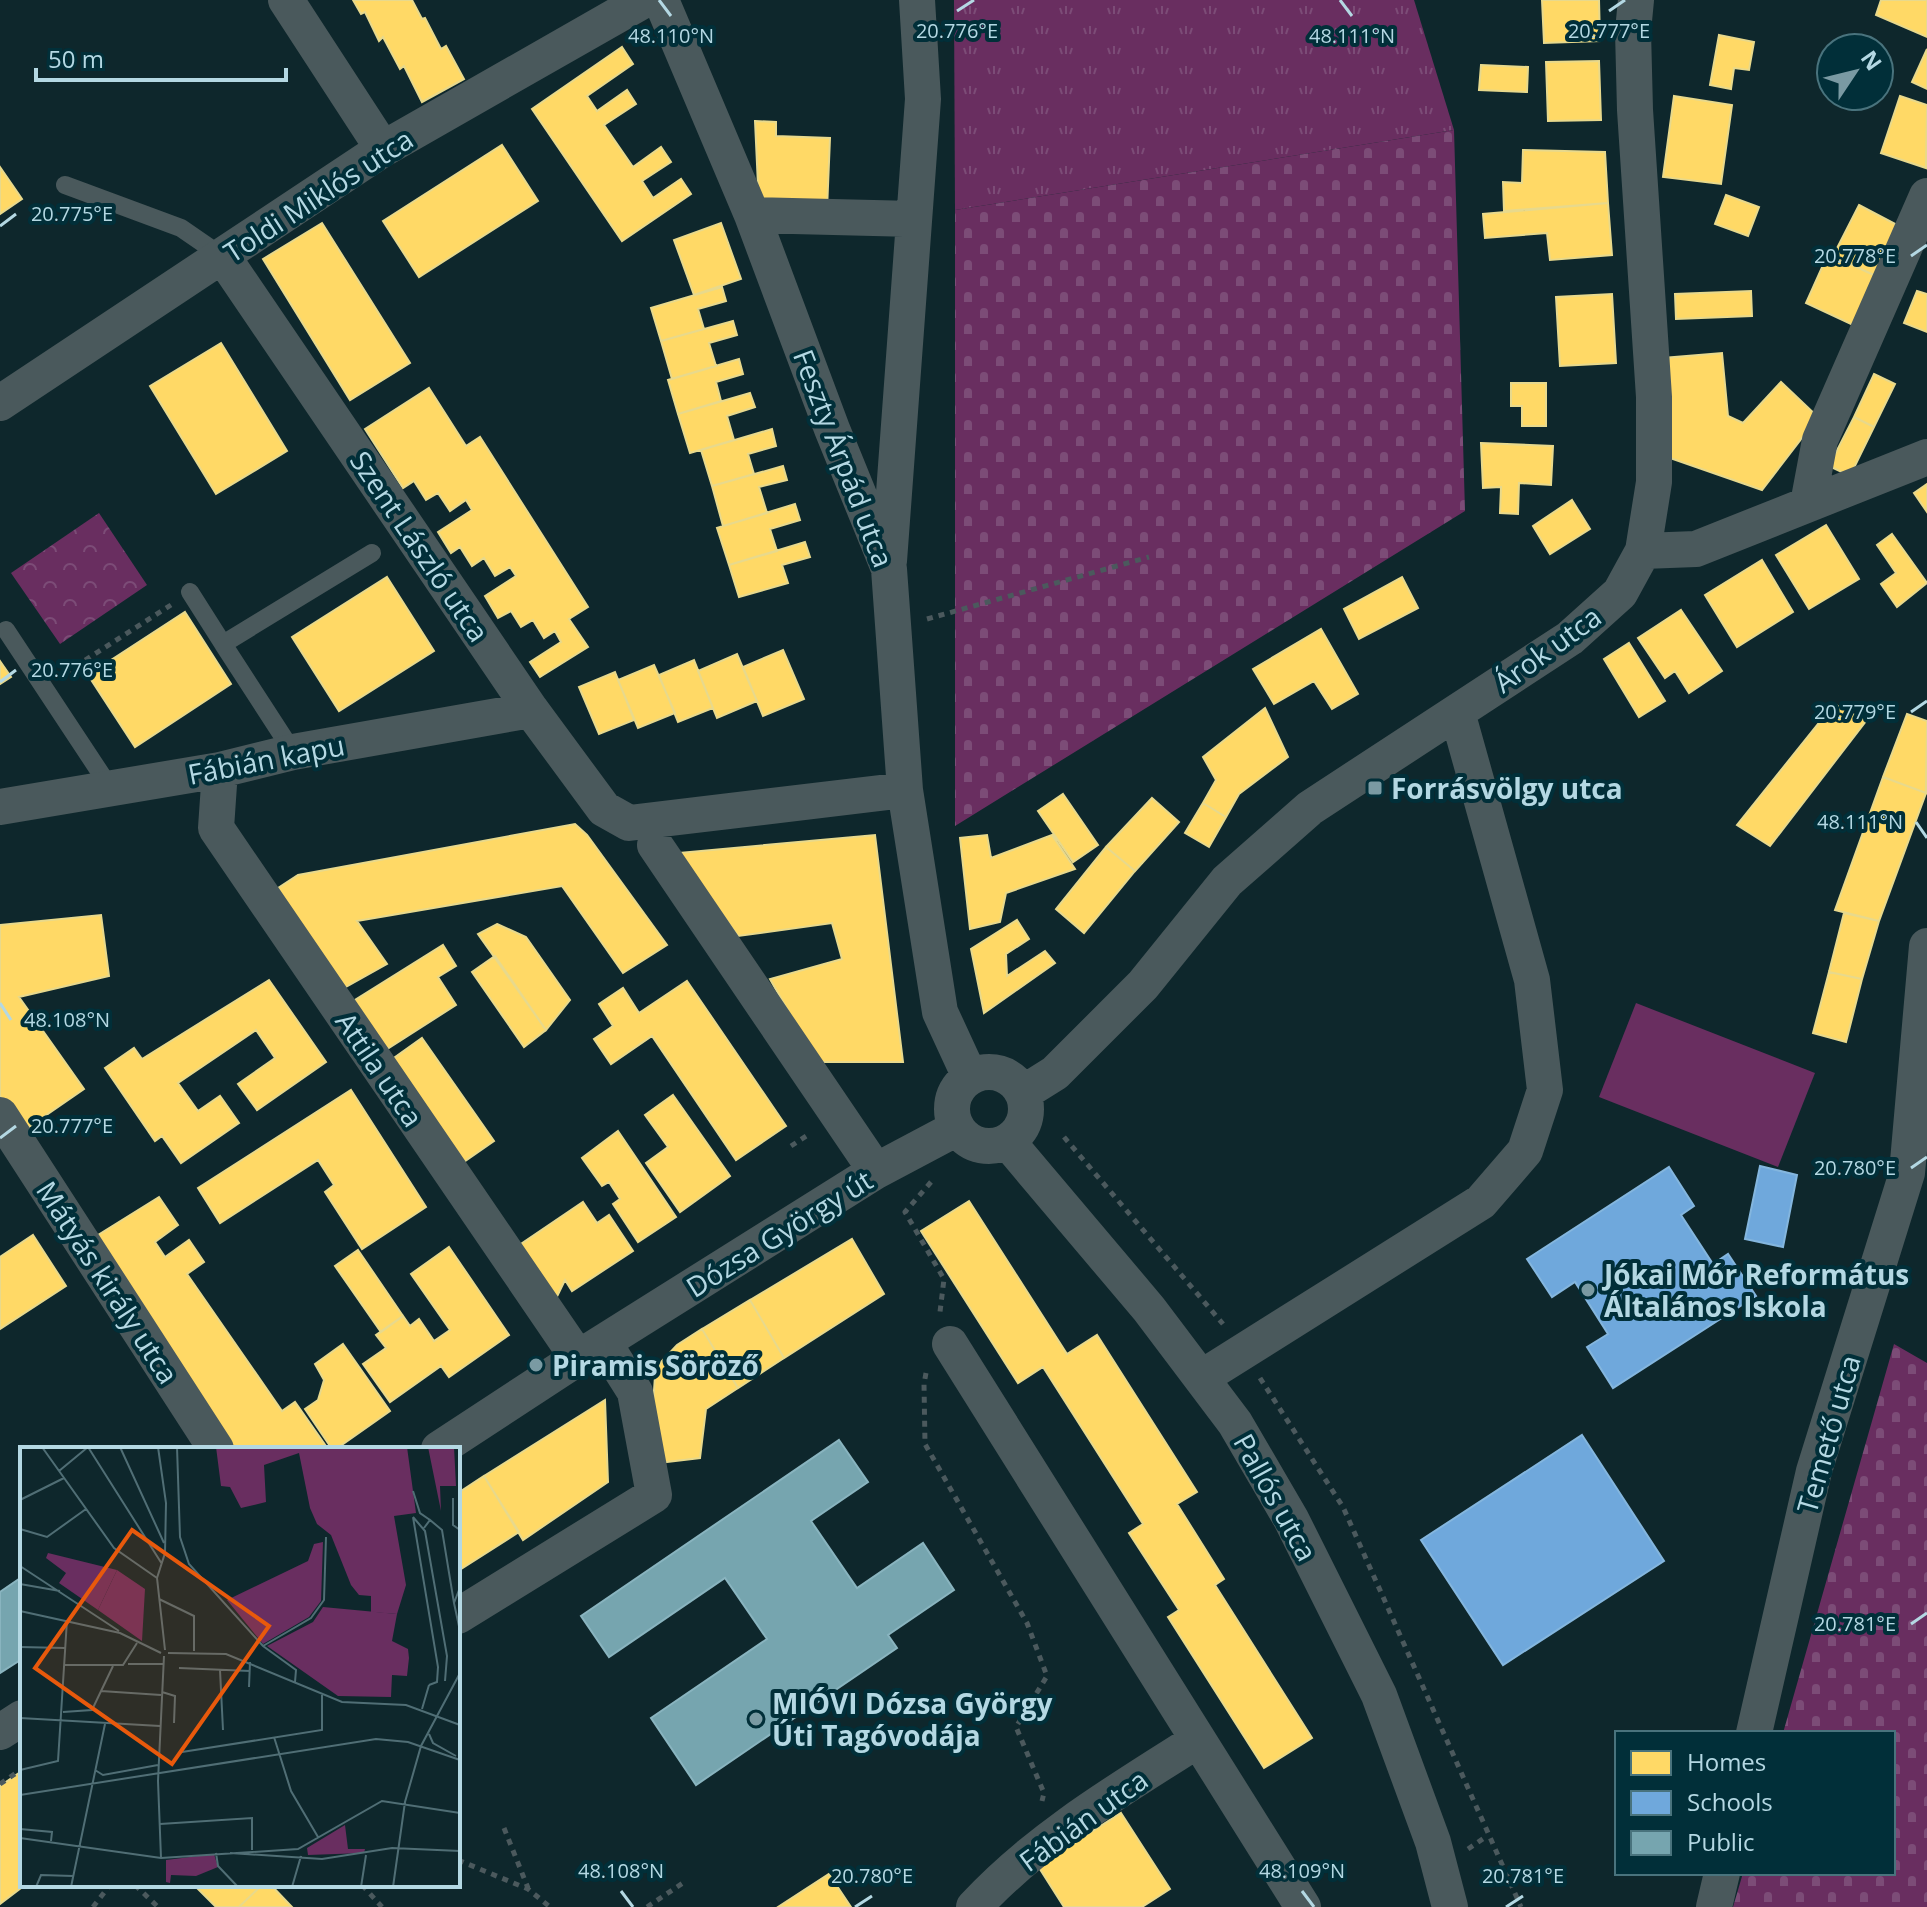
<svg xmlns="http://www.w3.org/2000/svg" width="1927" height="1907" font-family="'Open Sans',sans-serif">
	<defs>
		<pattern id="grass-tufts" width="24" height="20" patternUnits="userSpaceOnUse" patternTransform="scale(2)"><rect width="24" height="20" fill="#692e60"/><path d="M3 7l-1-3M5 7V3M7 7l1-3M15 17l-1-3M17 17v-4M19 17l1-3" fill="none" stroke="#7c4c77"/></pattern>
		<pattern id="cemetery-stones" width="16" height="16" patternUnits="userSpaceOnUse" patternTransform="scale(2)"><rect width="16" height="16" fill="#692e60"/><path d="M2 7V4a2 2 0 0 1 4 0v3zM10 15v-3a2 2 0 0 1 4 0v3z" fill="#7c4c77"/></pattern>
		<pattern id="park-crowns" width="20" height="18" patternUnits="userSpaceOnUse" patternTransform="scale(2)"><rect width="20" height="18" fill="#692e60"/><path d="M2 6a3 3 0 1 1 6 0M12 15a3 3 0 1 1 6 0" fill="none" stroke="#7c4c77"/></pattern>
	</defs>
	<rect width="100%" height="100%" fill="#0e272c"/>
	<!-- grass -->
	<path fill="url(#grass-tufts)" d="M 954,0 L 1414,0 L 1454,130 L 955,210 Z"/>
	<!-- cemetery -->
	<path fill="url(#cemetery-stones)" d="M 1454,130 L 1465,511 L 955,826 L 955,210 Z
		M 1894,1344 L 1927,1363 L 1927,1907 L 1733,1907 L 1743,1873 L 1893,1873 L 1893,1733 L 1783,1733 Z"/>
	<!-- park -->
	<path fill="url(#park-crowns)" d="M 99,513 L 147,585 L 60,644 L 11,573 Z"/>
	<!-- pitch -->
	<path fill="#692e60" d="M 1636,1003 L 1815,1073 L 1778,1167 L 1599,1097 Z"/>
	<!-- homes -->
	<path fill="#ffd966" stroke="#e8d98c" stroke-width="2" d="M 353,0 L 412,0 L 422,19 L 425,18 L 441,49 L 446,46 L 464,79 L 422,102 L 404,66 L 400,69 L 383,37 L 379,41 L 365,12 L 361,14 Z
		M 1542,0 L 1599,0 L 1600,41 L 1544,43 Z
		M 1881,0 L 1927,0 L 1927,37 L 1876,15 Z
		M 1719,35 L 1754,42 L 1749,70 L 1734,68 L 1731,89 L 1710,85 Z
		M 622,47 L 633,64 L 587,96 L 597,111 L 627,90 L 636,104 L 604,125 L 633,167 L 661,147 L 671,162 L 642,181 L 653,198 L 681,179 L 691,194 L 622,241 L 532,109 Z
		M 1927,49 L 1927,89 L 1912,82 Z
		M 1599,61 L 1601,120 L 1548,121 L 1546,62 Z
		M 1481,65 L 1528,67 L 1527,92 L 1479,90 Z
		M 1674,96 L 1732,105 L 1721,184 L 1663,177 Z
		M 1900,96 L 1927,105 L 1926,168 L 1881,153 Z
		M 755,121 L 776,122 L 776,136 L 830,138 L 827,210 L 759,207 Z
		M 502,145 L 538,201 L 419,277 L 383,221 Z
		M 1523,150 L 1605,152 L 1608,203 L 1504,211 L 1503,182 L 1522,183 Z
		M 0,167 L 22,199 L 0,214 Z
		M 1726,195 L 1759,207 L 1748,236 L 1715,224 Z
		M 1608,203 L 1612,255 L 1550,260 L 1547,233 L 1485,238 L 1483,214 Z
		M 1859,205 L 1899,226 L 1876,276 L 1833,256 Z
		M 322,223 L 410,363 L 350,400 L 263,259 Z
		M 721,223 L 741,279 L 694,295 L 674,240 Z
		M 1828,254 L 1876,276 L 1853,325 L 1806,303 Z
		M 722,287 L 726,301 L 698,309 L 704,329 L 661,341 L 651,308 Z
		M 1751,291 L 1752,316 L 1676,319 L 1675,294 Z
		M 1917,291 L 1927,294 L 1927,332 L 1904,323 Z
		M 1612,294 L 1616,363 L 1560,366 L 1556,297 Z
		M 733,321 L 737,335 L 709,343 L 716,366 L 672,379 L 661,341 Z
		M 221,343 L 287,451 L 216,494 L 150,386 Z
		M 1722,353 L 1728,416 L 1743,423 L 1781,382 L 1818,417 L 1762,490 L 1670,458 L 1663,358 Z
		M 739,359 L 743,374 L 716,382 L 721,401 L 678,414 L 668,380 Z
		M 1874,374 L 1895,384 L 1874,427 L 1854,417 Z
		M 1511,383 L 1546,383 L 1546,426 L 1522,426 L 1522,406 L 1511,406 Z
		M 429,388 L 466,446 L 480,437 L 588,607 L 569,619 L 588,647 L 540,677 L 530,662 L 561,642 L 555,631 L 544,638 L 533,620 L 521,627 L 511,611 L 498,618 L 485,596 L 516,576 L 510,567 L 495,576 L 484,558 L 472,566 L 460,547 L 451,553 L 438,532 L 472,510 L 466,500 L 450,511 L 438,493 L 426,500 L 414,481 L 403,488 L 365,429 Z
		M 750,393 L 755,407 L 727,416 L 734,440 L 690,453 L 678,414 Z
		M 1854,417 L 1874,427 L 1850,476 L 1829,466 Z
		M 772,429 L 776,446 L 748,454 L 754,474 L 712,486 L 701,450 Z
		M 1481,443 L 1553,446 L 1551,485 L 1519,483 L 1518,514 L 1500,513 L 1501,487 L 1483,488 Z
		M 783,466 L 787,480 L 759,487 L 767,513 L 723,526 L 712,486 Z
		M 1927,484 L 1927,512 L 1914,493 Z
		M 1572,500 L 1590,529 L 1550,554 L 1533,526 Z
		M 795,504 L 800,520 L 770,529 L 777,551 L 729,565 L 717,528 Z
		M 1826,525 L 1859,579 L 1809,609 L 1776,555 Z
		M 1892,534 L 1927,583 L 1897,607 L 1881,584 L 1896,573 L 1877,545 Z
		M 805,542 L 810,557 L 782,565 L 788,583 L 739,597 L 729,565 Z
		M 1762,560 L 1793,612 L 1737,647 L 1705,595 Z
		M 387,577 L 434,651 L 339,711 L 292,637 Z
		M 1402,577 L 1418,608 L 1359,639 L 1344,609 Z
		M 1681,610 L 1722,671 L 1689,693 L 1675,671 L 1665,678 L 1638,638 Z
		M 185,612 L 231,684 L 135,747 L 88,675 Z
		M 1321,629 L 1358,694 L 1332,709 L 1314,681 L 1274,704 L 1253,669 Z
		M 1629,643 L 1665,701 L 1639,717 L 1604,659 Z
		M 783,650 L 804,699 L 763,716 L 743,667 Z
		M 737,654 L 757,701 L 717,718 L 698,671 Z
		M 694,660 L 713,708 L 678,722 L 659,675 Z
		M 0,661 L 11,677 L 0,684 Z
		M 654,665 L 675,713 L 638,728 L 618,680 Z
		M 615,672 L 634,720 L 599,734 L 579,687 Z
		M 1834,704 L 1866,721 L 1770,846 L 1737,825 Z
		M 1265,708 L 1288,757 L 1239,794 L 1226,817 L 1203,803 L 1216,780 L 1203,757 Z
		M 1907,714 L 1927,721 L 1926,793 L 1883,777 Z
		M 1883,777 L 1926,793 L 1879,921 L 1835,910 Z
		M 1063,794 L 1098,845 L 1073,862 L 1038,811 Z
		M 1152,798 L 1179,822 L 1135,871 L 1106,847 Z
		M 1203,803 L 1226,817 L 1209,847 L 1185,833 Z
		M 575,824 L 587,835 L 667,945 L 623,973 L 562,886 L 357,921 L 387,964 L 337,992 L 278,888 L 298,875 Z
		M 875,835 L 903,1062 L 817,1062 L 770,979 L 842,959 L 832,923 L 738,936 L 678,853 Z
		M 987,835 L 991,858 L 1052,835 L 1075,869 L 1006,893 L 1000,922 L 970,929 L 960,838 Z
		M 1106,847 L 1135,871 L 1084,933 L 1056,909 Z
		M 1844,913 L 1879,921 L 1862,979 L 1829,972 Z
		M 101,915 L 109,976 L 19,997 L 84,1089 L 23,1131 L 0,1096 L 0,925 Z
		M 1017,920 L 1029,939 L 1006,954 L 1007,976 L 1045,951 L 1055,963 L 984,1013 L 971,949 Z
		M 497,924 L 526,937 L 570,1000 L 546,1030 L 478,934 Z
		M 443,945 L 456,966 L 438,977 L 456,1005 L 373,1058 L 342,1008 Z
		M 495,956 L 546,1030 L 524,1047 L 472,972 Z
		M 1829,972 L 1862,979 L 1846,1042 L 1813,1033 Z
		M 269,980 L 326,1062 L 257,1110 L 238,1084 L 275,1058 L 256,1030 L 178,1083 L 198,1111 L 220,1096 L 239,1123 L 181,1163 L 162,1136 L 155,1141 L 105,1068 L 134,1048 L 142,1059 Z
		M 687,981 L 786,1126 L 736,1160 L 652,1036 L 611,1064 L 594,1039 L 613,1026 L 599,1004 L 623,988 L 639,1013 Z
		M 422,1038 L 494,1141 L 455,1168 L 384,1065 Z
		M 351,1090 L 426,1207 L 362,1249 L 325,1192 L 334,1185 L 318,1160 L 220,1223 L 198,1188 Z
		M 673,1095 L 730,1176 L 680,1212 L 646,1163 L 668,1147 L 645,1115 Z
		M 618,1131 L 676,1217 L 638,1242 L 613,1204 L 620,1199 L 609,1182 L 602,1186 L 582,1158 Z
		M 159,1197 L 178,1225 L 155,1242 L 165,1257 L 189,1240 L 204,1262 L 187,1274 L 282,1411 L 295,1402 L 328,1449 L 231,1449 L 90,1240 Z
		M 969,1201 L 1067,1354 L 1097,1335 L 1197,1492 L 1177,1504 L 1224,1579 L 1215,1585 L 1312,1738 L 1264,1768 L 1168,1617 L 1179,1610 L 1129,1533 L 1143,1524 L 1043,1367 L 1018,1383 L 921,1231 Z
		M 583,1202 L 597,1223 L 609,1215 L 633,1251 L 572,1291 L 565,1280 L 549,1313 L 509,1252 Z
		M 33,1235 L 66,1286 L 0,1329 L 0,1257 Z
		M 852,1239 L 884,1294 L 784,1358 L 750,1300 Z
		M 449,1247 L 509,1335 L 449,1377 L 441,1366 L 390,1402 L 363,1364 L 386,1348 L 376,1335 L 403,1316 L 410,1326 L 419,1319 L 434,1341 L 450,1330 L 411,1274 Z
		M 358,1250 L 403,1316 L 381,1332 L 335,1266 Z
		M 750,1300 L 784,1358 L 738,1388 L 702,1329 Z
		M 702,1329 L 738,1388 L 706,1409 L 700,1458 L 649,1464 L 655,1376 L 661,1362 L 677,1345 Z
		M 343,1344 L 390,1411 L 336,1449 L 332,1449 L 305,1409 L 318,1400 L 324,1380 L 315,1364 Z
		M 605,1400 L 608,1482 L 523,1540 L 484,1476 Z
		M 484,1476 L 519,1532 L 458,1571 L 458,1493 Z
		M 22,1771 L 22,1885 L 25,1885 L 0,1904 L 0,1786 Z
		M 1121,1813 L 1170,1889 L 1142,1907 L 1064,1907 L 1038,1866 Z
		M 829,1874 L 851,1907 L 778,1907 Z
		M 194,1885 L 262,1885 L 239,1907 L 216,1907 Z
		M 262,1885 L 271,1885 L 292,1907 L 239,1907 Z"/>
	<!-- schools -->
	<path fill="#6fa8dc" stroke="#84b6de" stroke-width="2" d="M 1760,1166 L 1797,1175 L 1783,1247 L 1745,1239 Z
		M 1669,1167 L 1694,1206 L 1681,1215 L 1713,1264 L 1728,1254 L 1756,1296 L 1613,1388 L 1587,1347 L 1608,1334 L 1575,1282 L 1552,1297 L 1527,1259 Z
		M 1582,1435 L 1664,1561 L 1503,1665 L 1421,1540 Z"/>
	<!-- public -->
	<path fill="#76a5af" stroke="#89b4bf" stroke-width="2" d="M 839,1440 L 868,1482 L 811,1521 L 857,1588 L 923,1543 L 954,1590 L 888,1635 L 897,1648 L 696,1785 L 651,1718 L 767,1639 L 725,1578 L 609,1657 L 581,1616 Z
		M 22,1577 L 22,1659 L 0,1673 L 0,1592 Z"/>
	<g fill="none" stroke-linecap="round" stroke-linejoin="round">
		<!-- path -->
		<path stroke="#4b595d" stroke-width="5" stroke-dasharray="6 6" stroke-linecap="butt" d="M 927,619 L 1149,557
			M 65,673 L 171,605
			M 1064,1137 L 1223,1324
			M 791,1146 L 811,1133
			M 931,1182 L 905,1212 L 944,1279 L 940,1312
			M 926,1373 L 924,1384 L 925,1444 L 1027,1623 L 1047,1676 L 1016,1727 L 1044,1793 L 1042,1801
			M 1260,1378 L 1343,1507 L 1521,1907
			M 0,1784 L 22,1769
			M 504,1828 L 528,1888
			M 1468,1849 L 1487,1836
			M 458,1860 L 528,1889 L 550,1907
			M 135,1885 L 158,1907
			M 362,1885 L 382,1907
			M 93,1907 L 110,1885
			M 647,1907 L 686,1881"/>
		<!-- lane -->
		<path stroke="#4a595c" stroke-width="18" d="M 65,185 L 181,228 L 223,257
			M 190,592 L 223,644
			M 6,630 L 111,789
			M 293,752 L 223,644 L 372,553"/>
		<!-- street -->
		<path stroke="#4a595c" stroke-width="36" d="M 286,0 L 383,149
			M 661,0 L 752,215 L 832,429 L 889,569 L 905,790 L 940,1012 L 970,1077
			M 752,215 L 914,219
			M 223,257 L 531,710 L 604,809 L 629,823 L 905,790
			M 0,403 L 383,149 L 644,0
			M 1808,504 L 1820,440 L 1927,196
			M 1643,551 L 1696,549 L 1927,457
			M 889,561 L 923,99 L 917,0
			M 220,770 L 216,828 L 578,1358
			M 0,807 L 220,770 L 293,752 L 531,710
			M 655,845 L 876,1171
			M952 1109a37 37 0 1 1 74 0a37 37 0 1 1-74 0Z
			M 1023,1093 L 1055,1073 L 1143,985 L 1227,881 L 1310,808 L 1570,638 L 1620,593 L 1643,551 L 1654,482 L 1654,397 L 1635,110 L 1633,31 L 1636,0
			M 0,1115 L 216,1449
			M 1008,1142 L 1149,1309 L 1235,1423 L 1291,1519 L 1379,1695 L 1433,1842 L 1450,1907
			M 950,1344 L 1303,1907
			M 1201,1378 L 1481,1202 L 1525,1151 L 1545,1090 L 1532,980 L 1457,712
			M 439,1449 L 578,1358 L 876,1171 L 957,1128
			M 458,1616 L 654,1495 L 635,1392 L 604,1343
			M 0,1732 L 22,1718
			M 1754,1733 L 1814,1471 L 1907,1173 L 1927,946
			M 974,1907 C 1038,1838 1119,1790 1198,1740
			M 1714,1907 L 1722,1873"/>
	</g>
	<!-- ticks -->
	<path fill="none" stroke="#b4d8e3" stroke-width="3" d="M 659,0 L 671,16M 1340,0 L 1352,16M 957,11 L 974,0M 1609,11 L 1625,0M 0,226 L 16,214M 1911,256 L 1927,245M 0,682 L 16,670M 1911,712 L 1927,701M 1916,822 L 1927,838M 0,1003 L 11,1020M 0,1138 L 16,1126M 1911,1168 L 1927,1157M 1911,1624 L 1927,1613M 621,1891 L 633,1907M 1302,1891 L 1314,1907M 855,1907 L 872,1896M 1506,1907 L 1523,1896"/>
	<!-- markers -->
	<g fill="#7a9aa3" stroke="#012f39" stroke-width="3">
		<rect x="1367" y="780" width="16" height="16" rx="4"/>
		<circle cx="1588" cy="1290" r="8"/>
		<circle cx="536" cy="1365" r="8"/>
		<circle cx="756" cy="1719" r="8"/>
	</g>
	<g text-anchor="middle" dominant-baseline="central" stroke-width="8" stroke-linejoin="round" paint-order="stroke">
		<!-- street labels -->
		<g font-size="28" fill="#b4d8e3" stroke="#012f39">
			<text transform="translate(318 195) rotate(-33)">Toldi Miklós utca</text>
			<text transform="translate(844 458) rotate(69)">Feszty Árpád utca</text>
			<text transform="translate(420 546) rotate(56)">Szent László utca</text>
			<text transform="translate(1547 649) rotate(-36)">Árok utca</text>
			<text transform="translate(266 759) rotate(-11)">Fábián kapu</text>
			<text transform="translate(380 1069) rotate(56)">Attila utca</text>
			<text transform="translate(779 1233) rotate(-32)">Dózsa György út</text>
			<text transform="translate(108 1282) rotate(57)">Mátyás király utca</text>
			<text transform="translate(1828 1434) rotate(-74)">Temető utca</text>
			<text transform="translate(1276 1497) rotate(61)">Pallós utca</text>
			<text transform="translate(1083 1820) rotate(-36)">Fábián utca</text>
		</g>
		<!-- poi labels -->
		<g font-size="28" font-weight="bold" fill="#b4d8e3" stroke="#012f39" text-anchor="start">
			<text x="1391" y="788">Forrásvölgy utca</text>
			<text x="1604" y="1274">Jókai Mór Református<tspan x="1604" dy="32">Általános Iskola</tspan></text>
			<text x="552" y="1365">Piramis Söröző</text>
			<text x="772" y="1703">MIÓVI Dózsa György<tspan x="772" dy="32">Úti Tagóvodája</tspan></text>
		</g>
	</g>
	<!-- overview -->
	<g transform="translate(20 1447)">
		<rect width="440" height="440" fill="#0e272c"/>
		<path d="M 196,0 L 387,0 L 396,66 L 374,69 L 386,138 L 377,167 L 351,165 L 351,149 L 339,148 L 331,138 L 311,88 L 297,77 L 290,61 L 279,6 L 244,18 L 246,55 L 221,61 L 210,40 L 201,39 ZM 408,0 L 434,0 L 436,39 L 420,39 L 421,64 ZM 28,106 L 97,123 L 78,163 L 39,136 L 46,126 L 26,111 Z" fill="#692e60"/>
		<path d="M 303,95 L 301,154 L 289,170 L 243,197 L 207,153 L 288,114 L 294,97 ZM 97,123 L 125,142 L 122,194 L 78,163 ZM 303,160 L 377,167 L 372,194 L 388,202 L 389,211 L 387,229 L 372,228 L 371,250 L 318,249 L 247,199 L 293,175 Z" fill="#692e60"/>
		<path d="M 325,378 L 328,402 L 345,402 L 344,406 L 288,408 L 287,401 ZM 194,407 L 198,420 L 176,429 L 151,428 L 150,436 L 146,435 L 146,413 Z" fill="#692e60"/>
		<path fill="none" stroke="#506e75" stroke-width="2" d="M 22,0 L 94,101 L 137,131 L 145,203M 68,0 L 142,117M 100,0 L 144,96M 157,0 L 160,90 L 169,117 L 243,199 L 276,223 L 275,235M 39,24 L 68,0M 393,44 L 400,66 L 410,73M 433,51 L 433,78 L 440,83M 0,53 L 44,31M 393,70 L 418,220 L 417,235 L 409,238M 393,70 L 405,84 L 427,209 L 425,234M 404,81 L 410,73 L 422,83 L 434,156M 0,82 L 27,90 L 66,62M 440,95 L 440,143M 0,119 L 99,184M 137,131 L 145,106 L 146,56 L 138,0M 0,137 L 40,144M 439,143 L 434,156 L 440,184M 139,152 L 174,169 L 174,204M 0,164 L 100,186 L 141,206M 243,199 L 291,171 L 304,153 L 306,90M 0,200 L 45,201M 148,206 L 206,207 L 322,255 L 386,258 L 440,278M 108,217 L 143,217M 45,218 L 103,218 L 117,196M 159,221 L 230,224M 200,223 L 203,283M 229,240 L 230,215M 81,244 L 141,248M 142,245 L 155,249 L 154,276M 402,262 L 409,238M 43,265 L 72,263 L 93,219M 0,271 L 140,279M 409,287 L 413,296 L 436,309M 254,290 L 271,344 L 298,390M 162,305 L 302,283 L 302,248M 0,323 L 38,314 L 47,173M 75,323 L 83,328 L 138,318M 0,348 L 356,292 L 388,295 L 440,313M 140,377 L 232,371 L 232,403M 0,382 L 32,385 L 31,394M 0,391 L 141,411 L 278,402 L 362,354 L 440,366M 196,406 L 198,419 L 218,440M 210,406 L 302,412 L 372,401 L 440,404M 141,411 L 138,334 L 144,209M 16,440 L 21,428 L 53,429M 51,440 L 85,277M 272,440 L 281,409M 341,440 L 346,408M 373,440 L 385,355 L 401,299 L 440,226"/>
		<path fill="#e8590c" fill-opacity="0.15" stroke="#e8590c" stroke-width="4" d="M 112,83 L 249,179 L 152,317 L 15,221 Z"/>
		<rect width="440" height="440" fill="none" stroke="#b4d8e3" stroke-width="4"/>
	</g>
	<g font-size="20" text-anchor="middle" fill="#b4d8e3" stroke="#012f39" stroke-width="8" stroke-linejoin="round" paint-order="stroke">
		<text x="957" y="38">20.776°E</text>
		<text x="1609" y="38">20.777°E</text>
		<text x="671" y="43">48.110°N</text>
		<text x="1352" y="43">48.111°N</text>
		<text x="72" y="221">20.775°E</text>
		<text x="1855" y="263">20.778°E</text>
		<text x="72" y="677">20.776°E</text>
		<text x="1855" y="719">20.779°E</text>
		<text x="1860" y="829">48.111°N</text>
		<text x="67" y="1027">48.108°N</text>
		<text x="72" y="1133">20.777°E</text>
		<text x="1855" y="1175">20.780°E</text>
		<text x="1855" y="1631">20.781°E</text>
		<text x="621" y="1878">48.108°N</text>
		<text x="1302" y="1878">48.109°N</text>
		<text x="872" y="1883">20.780°E</text>
		<text x="1523" y="1883">20.781°E</text>
	</g>
	<!-- legend -->
	<rect x="1615" y="1731" width="280" height="144" fill="#012f39" stroke="#49737d" stroke-width="2"/>
	<rect x="1631" y="1751" width="40" height="24" fill="#ffd966" stroke="#49737d" stroke-width="2"/>
	<text x="1687" y="1771" font-size="24" fill="#b4d8e3">Homes</text>
	<rect x="1631" y="1791" width="40" height="24" fill="#6fa8dc" stroke="#49737d" stroke-width="2"/>
	<text x="1687" y="1811" font-size="24" fill="#b4d8e3">Schools</text>
	<rect x="1631" y="1831" width="40" height="24" fill="#76a5af" stroke="#49737d" stroke-width="2"/>
	<text x="1687" y="1851" font-size="24" fill="#b4d8e3">Public</text>
	<!-- north arrow -->
	<g transform="translate(1855 72) rotate(55)"><circle r="38" fill="#012f39" stroke="#49737d" stroke-width="2"/>
	<path d="M0-6L14 30L0 20L-14 30Z" fill="#7a9aa3"/>
	<text y="-12" font-size="22" font-weight="bold" text-anchor="middle" fill="#b4d8e3">N</text>
	</g>
	<!-- scale -->
	<path d="M36 68v12h250v-12" fill="none" stroke="#b4d8e3" stroke-width="4"/>
	<text x="48" y="68" font-size="24" fill="#b4d8e3" stroke="#012f39" stroke-width="6" paint-order="stroke">50 m</text>
</svg>
